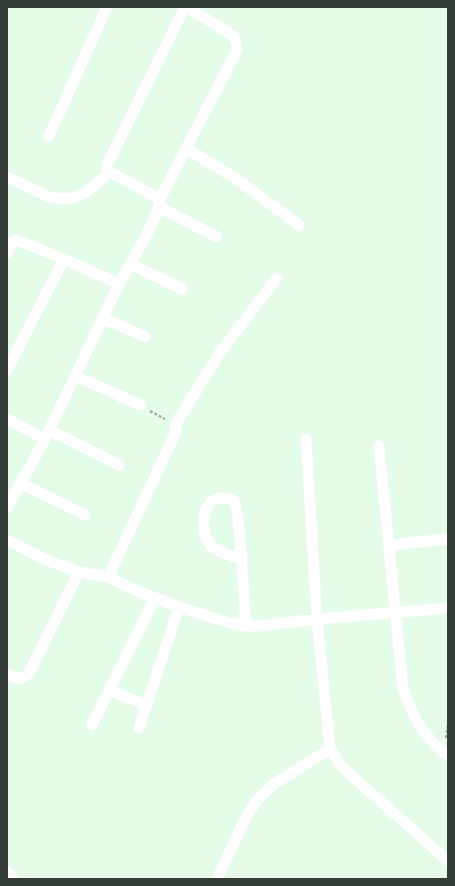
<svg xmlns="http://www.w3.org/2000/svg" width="455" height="886" font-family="Georgia,serif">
	<rect width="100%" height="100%" fill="#e5fce9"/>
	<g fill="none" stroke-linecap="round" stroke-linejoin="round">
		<!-- path -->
		<path stroke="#9cad9f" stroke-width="2.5" stroke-dasharray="3 2" stroke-linecap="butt" d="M 150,411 L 165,419
			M 446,738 L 448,725"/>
		<!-- minor -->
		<path stroke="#fff" stroke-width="11" d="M 49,136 L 107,7
			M 186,148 L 238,180 L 299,225
			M 7,177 L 49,197 L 68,199 L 85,193 L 110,172
			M 160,199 L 110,172 L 107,169 L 107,165 L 185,7
			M 159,207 L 217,237
			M 7,253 L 13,241 L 17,240 L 64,259 L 119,284
			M 130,264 L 182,289
			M 103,318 L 145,337
			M 7,370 L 64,259
			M 75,376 L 141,405
			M 7,419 L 45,439
			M 49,430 L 119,465
			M 306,439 L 317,619 L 330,749 L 342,767 L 448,861
			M 379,446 L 403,689 C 412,715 425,740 448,756
			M 20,483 L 85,515
			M 7,508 L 45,439 L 119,284 L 147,234 L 159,207 L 160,199 L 237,50 L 236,41 L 232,35 L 187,7
			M 7,540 L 44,559 L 79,572 L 108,577 L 135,590 L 179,607 L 230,623 L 246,626 L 259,626 L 317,619 L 448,608
			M 389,545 L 448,539
			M 242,559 C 216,551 202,549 204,517 C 205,512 207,505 212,501 C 218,497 229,496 234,502 C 238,509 239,530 240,538 C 242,567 244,597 246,626
			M 108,577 L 175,434 L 176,429 L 175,425 L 219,354 L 276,279
			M 7,674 C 17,678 20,682 29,673 L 79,572
			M 109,690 L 146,705
			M 92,725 L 155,598
			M 139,728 L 179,607
			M 7,872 L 14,879
			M 217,879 L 244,821 L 257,800 L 274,784 L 330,749"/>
	</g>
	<!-- border -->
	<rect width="455" height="886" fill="none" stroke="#333c35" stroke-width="16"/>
</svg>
